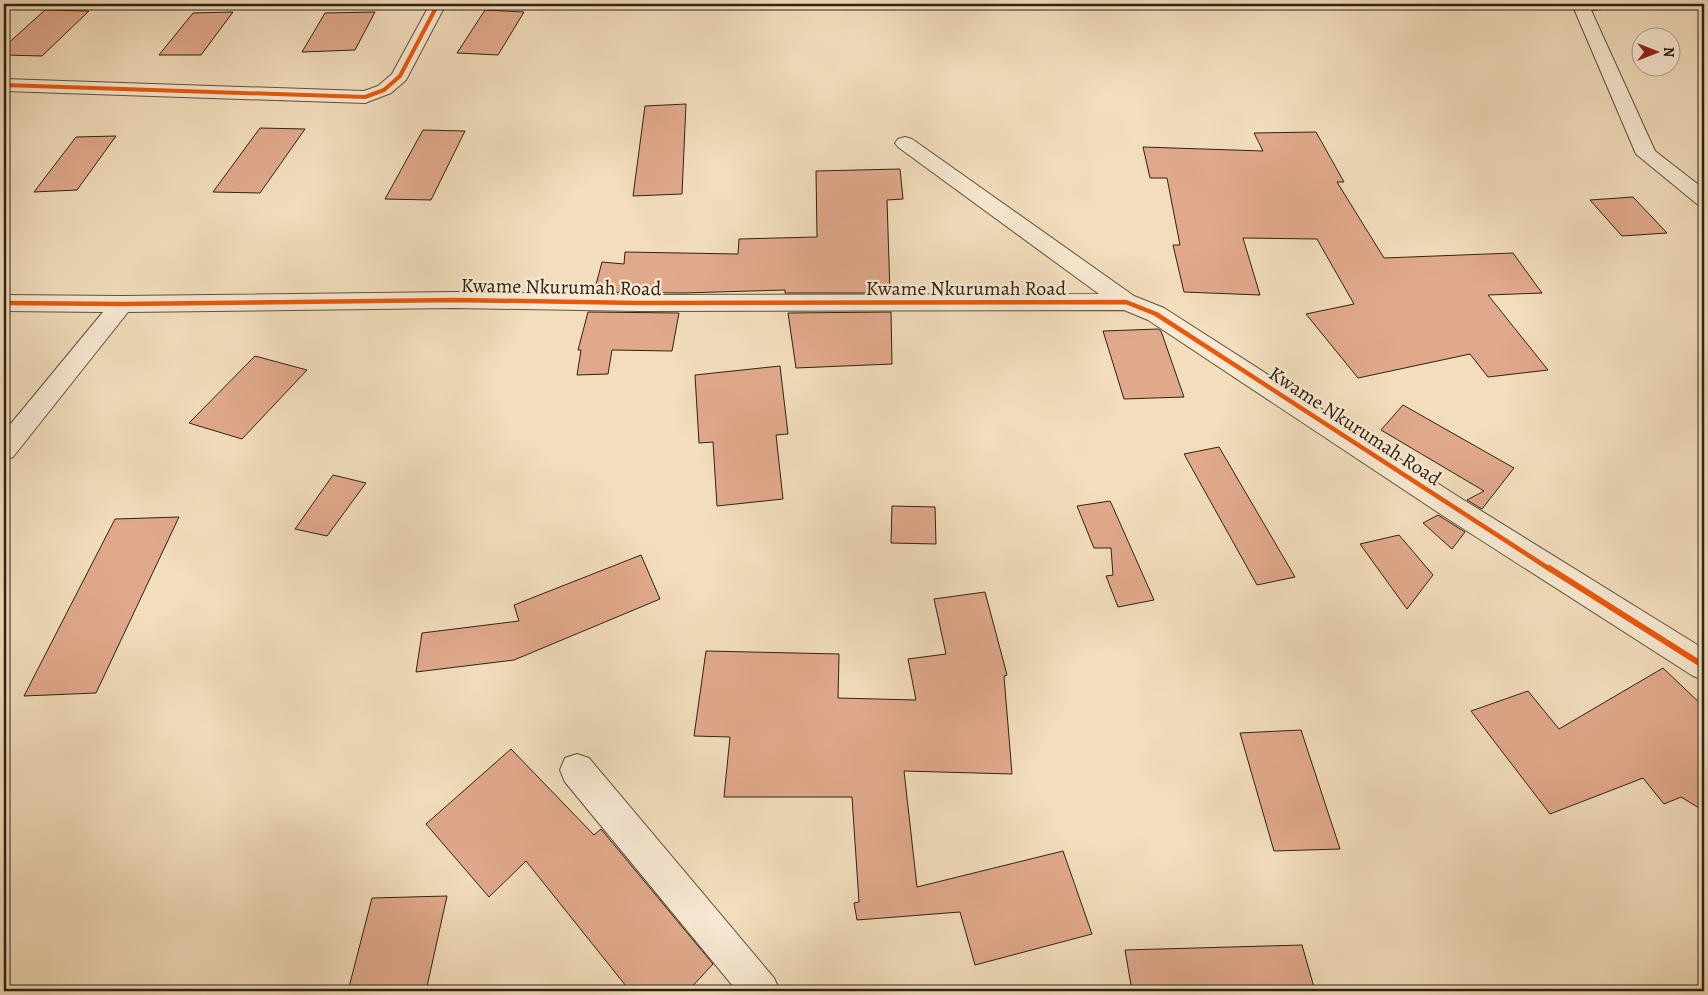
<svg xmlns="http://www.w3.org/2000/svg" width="1708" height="995" font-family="Alegreya,serif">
	<rect width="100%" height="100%" fill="#f2ddbc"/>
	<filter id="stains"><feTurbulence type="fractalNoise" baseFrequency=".004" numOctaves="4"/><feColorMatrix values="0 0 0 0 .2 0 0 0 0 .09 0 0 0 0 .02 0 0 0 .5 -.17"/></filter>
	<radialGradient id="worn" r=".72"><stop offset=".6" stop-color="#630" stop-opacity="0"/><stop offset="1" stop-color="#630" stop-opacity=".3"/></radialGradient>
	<!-- building -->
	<path fill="#e1a98c" stroke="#2f2212" d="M 45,10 L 89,11 L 42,56 L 4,55 L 4,47 Z
		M 485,10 L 524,12 L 498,55 L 457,53 Z
		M 233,12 L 201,55 L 159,55 L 193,13 Z
		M 375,12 L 355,50 L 302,52 L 325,13 Z
		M 686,104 L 682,194 L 633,196 L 645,106 Z
		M 260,128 L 305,129 L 260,193 L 213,192 Z
		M 423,130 L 465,131 L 431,200 L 385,199 Z
		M 1316,132 L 1344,182 L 1337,182 L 1384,258 L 1513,253 L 1542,293 L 1488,295 L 1548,370 L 1488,377 L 1470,354 L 1358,378 L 1306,314 L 1354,304 L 1317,239 L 1243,238 L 1260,295 L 1184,292 L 1173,245 L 1180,245 L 1167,178 L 1150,178 L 1143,147 L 1263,151 L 1254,133 Z
		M 116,136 L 77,190 L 34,192 L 76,137 Z
		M 900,169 L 903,199 L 887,200 L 890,293 L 785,293 L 785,290 L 683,293 L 594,292 L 602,262 L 624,264 L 625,252 L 738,254 L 739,239 L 817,237 L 816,171 Z
		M 1633,197 L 1667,233 L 1622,236 L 1590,200 Z
		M 588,312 L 679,313 L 672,351 L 612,350 L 608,374 L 577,375 L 581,350 L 578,350 Z
		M 891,312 L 892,364 L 796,368 L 788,313 Z
		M 1158,329 L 1161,331 L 1184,397 L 1124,399 L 1103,331 Z
		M 255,356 L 307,370 L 242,439 L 189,423 Z
		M 780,366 L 788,434 L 776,435 L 783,499 L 717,506 L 713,442 L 699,443 L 695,375 Z
		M 1403,405 L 1514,468 L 1482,509 L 1467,500 L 1484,491 L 1381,430 Z
		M 1219,447 L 1295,577 L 1257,585 L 1184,454 Z
		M 333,475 L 366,483 L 327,536 L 295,529 Z
		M 1110,501 L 1112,505 L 1154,600 L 1118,607 L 1106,576 L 1113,575 L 1111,548 L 1094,548 L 1077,506 Z
		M 892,506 L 935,507 L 936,544 L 891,543 Z
		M 1438,515 L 1465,532 L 1452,549 L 1423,523 Z
		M 179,517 L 96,693 L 24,696 L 115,519 Z
		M 1399,535 L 1433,575 L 1407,609 L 1360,544 Z
		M 641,555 L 660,599 L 514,660 L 416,672 L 422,633 L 519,621 L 514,605 Z
		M 985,592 L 1007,675 L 1004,676 L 1012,774 L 904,771 L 917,887 L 1063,851 L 1092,934 L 975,965 L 960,912 L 857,920 L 854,903 L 859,902 L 852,797 L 724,797 L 730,737 L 694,736 L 706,651 L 839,654 L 838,698 L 916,700 L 908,659 L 946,654 L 934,599 Z
		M 1663,668 L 1704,707 L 1704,811 L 1681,797 L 1664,804 L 1643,778 L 1550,814 L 1471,711 L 1528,691 L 1559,729 Z
		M 1301,730 L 1340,849 L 1274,851 L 1240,733 Z
		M 511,749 L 594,835 L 601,829 L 713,964 L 688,991 L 630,991 L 526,861 L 489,897 L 426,824 Z
		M 447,896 L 426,991 L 348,991 L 372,898 Z
		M 1302,945 L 1315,991 L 1132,991 L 1125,950 Z"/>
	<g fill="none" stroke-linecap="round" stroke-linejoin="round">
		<defs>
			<path id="minor" d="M 430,4 L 446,4 L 406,80 L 391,93 L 365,103 L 4,91 L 4,79 L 364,91 L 378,86 L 392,74 Z
				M 1572,4 L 1620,4 L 1618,8 L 1591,10 L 1655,151 L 1704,189 L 1704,205 L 1697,204 L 1636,154 Z
				M 905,137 L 912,139 L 1134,296 L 1164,308 L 1462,499 L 1704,649 L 1704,680 L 1693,676 L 1442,515 L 1148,320 L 1124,310 L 639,311 L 455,308 L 128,312 L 13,457 L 4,460 L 4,432 L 103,312 L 4,311 L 4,295 L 122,296 L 455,292 L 639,295 L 1099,294 L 898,147 L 895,143 L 898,139 Z
				M 577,754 L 589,758 L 774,978 L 780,991 L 737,991 L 565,782 L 560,770 L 565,758 Z"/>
		</defs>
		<!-- minor casing -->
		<use href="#minor" stroke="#60513c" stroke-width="2"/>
		<!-- minor -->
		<use href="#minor" fill="#f7e9d3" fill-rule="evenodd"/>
		<defs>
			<path id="cycleway-far2" d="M 4,85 L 365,97 L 384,90 L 400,76 L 438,4"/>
			<path id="cycleway-far1" d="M 4,303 L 122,304 L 455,300 L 639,303 L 1126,302 L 1156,314 L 1551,570"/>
			<path id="cycleway" d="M 1549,568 L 1704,666"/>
		</defs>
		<!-- cycleway-far2 casing -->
		<use href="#cycleway-far2" stroke="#f7e9d3" stroke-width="5.5"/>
		<!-- cycleway-far1 casing -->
		<use href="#cycleway-far1" stroke="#f7e9d3" stroke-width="8"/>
		<!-- cycleway casing -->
		<use href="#cycleway" stroke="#f7e9d3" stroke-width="9"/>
		<!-- cycleway-far2 -->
		<use href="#cycleway-far2" stroke="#e8590c" stroke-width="4"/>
		<!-- cycleway-far1 -->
		<use href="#cycleway-far1" stroke="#e8590c" stroke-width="4.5"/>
		<!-- cycleway -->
		<use href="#cycleway" stroke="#e8590c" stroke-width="6"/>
	</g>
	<g text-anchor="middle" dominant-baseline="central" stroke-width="4.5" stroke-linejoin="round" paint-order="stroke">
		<!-- street labels -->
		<g font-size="20" fill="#2f2212" stroke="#f7e9d3">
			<text transform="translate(561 287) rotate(1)">Kwame Nkurumah Road</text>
			<text x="966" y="288">Kwame Nkurumah Road</text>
			<text transform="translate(1355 426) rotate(33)">Kwame Nkurumah Road</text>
		</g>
	</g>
	<!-- margin -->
	<rect width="1708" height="995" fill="none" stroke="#f2ddbc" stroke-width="20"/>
	<rect x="5" y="5" width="1698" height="985" fill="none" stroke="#2f2212" stroke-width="2.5"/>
	<rect x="10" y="10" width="1688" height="975" fill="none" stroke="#2f2212"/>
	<!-- north arrow -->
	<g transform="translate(1656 52) rotate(90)"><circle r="24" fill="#f7e9d3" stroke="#a79986"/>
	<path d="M0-4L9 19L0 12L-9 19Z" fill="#8f2418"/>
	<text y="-8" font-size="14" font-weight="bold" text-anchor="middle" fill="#2f2212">N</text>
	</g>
	<rect width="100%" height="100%" filter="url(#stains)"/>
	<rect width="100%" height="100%" fill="url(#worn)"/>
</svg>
